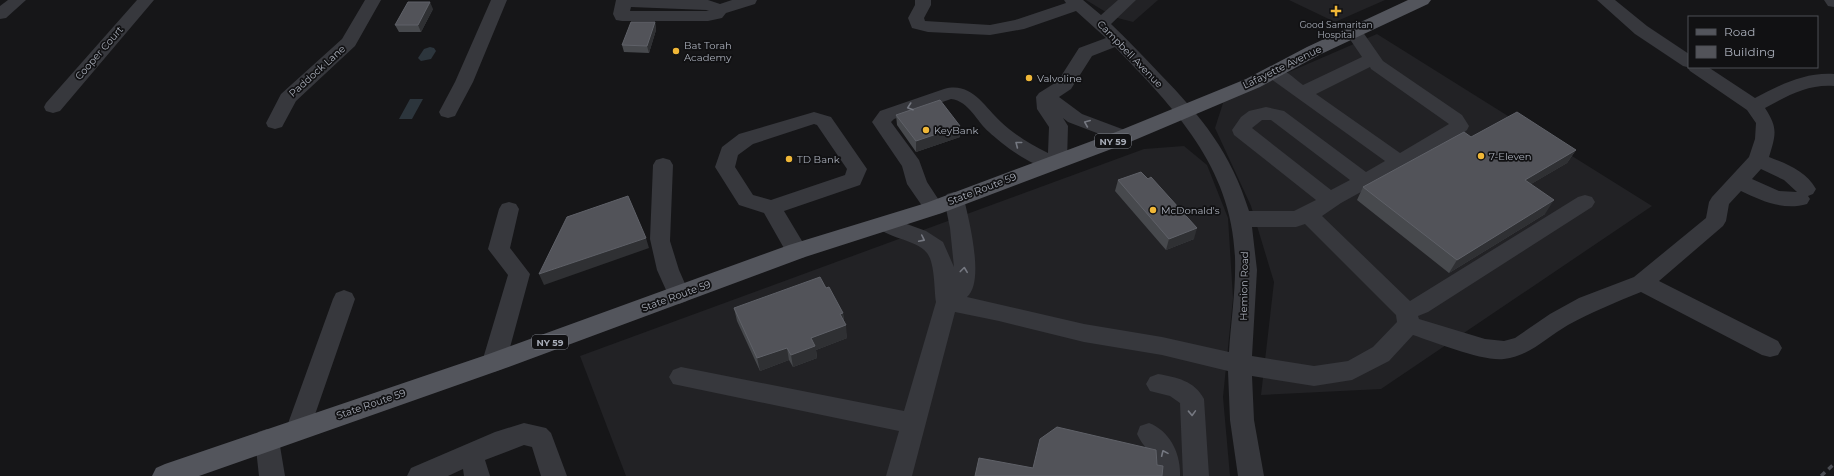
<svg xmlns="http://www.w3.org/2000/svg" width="1834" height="476" font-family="Montserrat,sans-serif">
	<rect width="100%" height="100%" fill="#161618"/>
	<!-- built -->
	<path fill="#222225" d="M 1086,0 L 1158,0 L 1133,22 L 1114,17 Z
		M 1289,0 L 1385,0 L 1335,22 Z
		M 1377,34 L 1652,206 L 1381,389 L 1261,395 L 1274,282 L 1251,206 L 1215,128 L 1224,100 Z
		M 1184,146 L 1207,165 L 1228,218 L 1233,298 L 1223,397 L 1230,476 L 626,476 L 580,356 L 1144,149 Z"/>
	<!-- water -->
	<path fill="#2c353c" d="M 430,47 L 434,48 L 436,51 L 431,59 L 421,61 L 418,58 L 424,49 Z
		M 410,99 L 423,99 L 412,119 L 399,119 Z"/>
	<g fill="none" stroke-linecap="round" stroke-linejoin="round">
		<!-- minor -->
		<path fill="#37383d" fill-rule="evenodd" d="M 8,0 L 26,0 L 6,18 L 0,19 L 0,6 Z
			M 137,0 L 154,0 L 60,111 L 53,113 L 46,111 L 44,107 L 46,103 Z
			M 365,0 L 381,0 L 355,46 L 296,101 L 282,127 L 275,129 L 268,127 L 266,123 L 281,94 L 342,39 Z
			M 491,0 L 507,0 L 473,82 L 457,112 L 455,116 L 448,118 L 441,116 L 439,112 L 455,82 Z
			M 616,0 L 708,0 L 720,4 L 732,0 L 757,0 L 755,4 L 726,13 L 722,18 L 708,21 L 622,21 L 616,20 L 613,14 ZM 631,7 L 706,10 L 709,11 L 630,11 Z
			M 915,0 L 931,0 L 931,5 L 924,18 L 925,21 L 990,25 L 1015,20 L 1066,3 L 1064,0 L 1083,0 L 1101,15 L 1118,0 L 1136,0 L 1111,24 C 1128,40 1144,57 1160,74 C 1202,117 1231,153 1249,211 L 1294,211 L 1316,200 L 1234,135 L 1232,130 L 1241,117 L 1249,111 L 1266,107 L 1284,111 L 1366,172 L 1385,161 L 1267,76 L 1264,72 L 1267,68 C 1281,64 1292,77 1303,85 L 1362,57 L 1345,32 L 1348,28 L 1354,27 L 1360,28 L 1383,61 L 1462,115 L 1469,126 L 1467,130 L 1453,141 L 1341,203 L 1322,216 L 1410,301 L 1578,197 L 1585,195 L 1592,197 L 1595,202 L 1592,207 L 1428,312 L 1418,316 L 1419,319 L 1485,339 L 1504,341 L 1515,338 L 1550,314 L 1579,298 L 1634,277 L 1706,218 L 1709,202 L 1712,197 L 1749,157 L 1755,139 L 1756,123 L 1747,110 L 1690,71 L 1687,67 L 1683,66 L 1635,34 L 1597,0 L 1615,0 L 1647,26 L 1689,54 L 1689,67 L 1708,67 L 1755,98 C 1780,85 1805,72 1834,74 L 1834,86 C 1808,84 1787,96 1765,108 C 1778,128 1776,134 1769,157 C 1787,164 1806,171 1816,189 L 1813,194 L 1808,196 L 1810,199 L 1807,204 C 1784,211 1762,201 1741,191 L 1729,204 L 1726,221 L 1723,226 L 1659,281 L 1778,341 L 1782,348 L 1778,355 L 1770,357 L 1762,355 L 1641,292 C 1616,302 1592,312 1568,325 C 1547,337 1530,356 1504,359 C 1484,362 1434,342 1413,335 L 1389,361 L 1352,380 L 1314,386 L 1252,376 L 1254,420 L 1264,476 L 1238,476 L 1230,420 L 1228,371 L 1162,355 L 1084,342 L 999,321 L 955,312 L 912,476 L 886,476 L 899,431 L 673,384 L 669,377 L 673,370 L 681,367 L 904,411 L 936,302 C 934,289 935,263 927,253 C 915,238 884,239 876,224 L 879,219 L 886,216 L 893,219 L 926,231 L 943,242 L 954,267 L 950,228 L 944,199 L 947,194 L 954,192 L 961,194 L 964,199 C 969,220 985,282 967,297 L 1084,324 L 1162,337 L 1229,352 C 1231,321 1236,289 1235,258 C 1232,167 1174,108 1115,47 L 1092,56 L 1071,89 L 1059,97 L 1082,114 L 1130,132 L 1133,137 L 1130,142 L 1123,143 L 1068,122 L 1063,118 L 1068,126 L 1067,161 C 1052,185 1003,145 989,132 C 977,122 969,101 951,99 L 894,119 L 891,122 L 919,160 L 927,182 L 944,208 L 941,213 L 934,215 L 927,213 L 907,184 L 902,166 L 872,122 L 880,111 L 944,89 C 971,81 984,106 1001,122 C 1015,135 1031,145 1048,153 L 1049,127 L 1037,109 L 1036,97 L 1039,93 L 1058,81 L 1079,48 L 1106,38 L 1076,11 L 1024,29 L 990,35 L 928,32 L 912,28 L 908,18 L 915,5 ZM 1370,67 L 1371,69 L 1449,124 L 1400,153 L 1316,94 ZM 1262,120 L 1271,120 L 1350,180 L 1331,190 L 1252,128 ZM 1761,169 L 1784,180 L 1797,192 L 1779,191 L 1752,179 ZM 1305,224 L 1396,315 L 1397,322 L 1373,347 L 1348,361 L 1314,366 L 1252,356 L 1257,270 L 1252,227 L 1296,227 Z
			M 1824,0 L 1834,0 L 1834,7 L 1828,6 Z
			M 814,112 L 831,117 L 867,169 L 860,185 L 784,211 L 808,251 L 805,257 L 797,259 L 789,257 L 764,213 L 739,205 L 715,167 L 722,147 L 739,134 ZM 814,124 L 817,125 L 847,169 L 845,175 L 771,200 L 753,195 L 735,167 L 738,155 L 753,144 Z
			M 663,158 L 670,160 L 673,165 L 670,241 L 679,270 L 690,295 L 687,301 L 679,304 L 671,301 L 657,270 L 650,239 L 653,165 L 656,160 Z
			M 509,202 L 516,204 L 519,209 L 510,248 L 530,274 L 506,362 L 502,369 L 494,372 L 486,369 L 482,362 L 508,275 L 488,249 L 499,209 L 502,204 Z
			M 344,290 L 352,293 L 355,299 L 310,429 L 307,437 L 298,440 L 289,437 L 286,429 L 333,299 L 336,293 Z
			M 1158,374 C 1176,377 1195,381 1204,399 L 1209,476 L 1183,476 L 1180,403 L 1170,396 L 1150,391 L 1146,384 L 1150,377 Z
			M 524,423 L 546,428 L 551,433 L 567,476 L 541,476 L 532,447 L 524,445 L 485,460 L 490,476 L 464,476 L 463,469 L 448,476 L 407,476 L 411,468 L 495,432 Z
			M 1149,423 C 1170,431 1181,454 1180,476 L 1154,476 C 1156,451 1146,453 1137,434 L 1140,426 Z
			M 267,429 L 276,432 L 279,440 L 285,476 L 259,476 L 255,440 L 258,432 Z"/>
		<!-- major -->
		<path fill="#53555c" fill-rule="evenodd" d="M 1408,0 L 1431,0 L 1428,4 L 1319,55 L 1260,87 L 1130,142 L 942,213 L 805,257 L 503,369 L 199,476 L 152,476 L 156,468 L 165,464 L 486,355 L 789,245 L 926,203 L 1116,132 L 1246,79 L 1307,47 Z"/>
		<!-- rail -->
		<path stroke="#4a4c52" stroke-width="3.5" stroke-dasharray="5.5 4.5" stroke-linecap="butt" d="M 1821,476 L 1834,464"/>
	</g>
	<!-- wall -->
	<path fill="#47494d" d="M 433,9 L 421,32 L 399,32 L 395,25 Z
		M 655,22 L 656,30 L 649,53 L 624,52 L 622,45 Z
		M 896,115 L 960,137 L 916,152 L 897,125 Z
		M 1471,137 L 1576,150 L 1567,163 L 1531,184 L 1545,214 L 1449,273 L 1357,200 L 1363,187 Z
		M 1118,180 L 1194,239 L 1166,250 L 1115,191 Z
		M 826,288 L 843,313 L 844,321 L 847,338 L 816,350 L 817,358 L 793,367 L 789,360 L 760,371 L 737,321 L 734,308 Z"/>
	<!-- shaded-wall -->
	<path fill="#2f3033" d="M 430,2 L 433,9 L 421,32 L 418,25 Z
		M 655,22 L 656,30 L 649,53 L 647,46 Z
		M 960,126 L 960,137 L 916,152 L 916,141 Z
		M 1576,150 L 1567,163 L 1516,193 L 1525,180 Z
		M 1554,200 L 1545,214 L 1449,273 L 1457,260 Z
		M 1197,228 L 1194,239 L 1166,250 L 1169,239 Z
		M 646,238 L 649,248 L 544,285 L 539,274 Z
		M 843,313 L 844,325 L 840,314 Z
		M 846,325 L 847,338 L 816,350 L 817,358 L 793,367 L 791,355 L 811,338 Z
		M 787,348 L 789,360 L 760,371 L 757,358 Z"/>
	<!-- building -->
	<path fill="#525359" stroke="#5f6168" d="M 408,2 L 430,2 L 418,25 L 395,25 Z
		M 631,22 L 655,22 L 647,46 L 622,45 Z
		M 940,100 L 960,126 L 916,141 L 896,115 Z
		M 1517,112 L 1576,150 L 1525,180 L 1554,200 L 1457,260 L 1363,187 L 1464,132 L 1471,137 Z
		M 1141,172 L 1148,179 L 1151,177 L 1197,228 L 1169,239 L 1118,180 Z
		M 628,196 L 646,238 L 539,274 L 567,217 Z
		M 820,277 L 826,288 L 829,287 L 843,313 L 840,314 L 846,325 L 811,338 L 815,346 L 791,355 L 787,348 L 757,358 L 734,308 Z
		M 1057,427 L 1156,450 L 1157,465 L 1163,466 L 1162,476 L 975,476 L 979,458 L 1033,468 L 1040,439 Z"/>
	<!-- one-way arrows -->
	<defs><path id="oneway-chevron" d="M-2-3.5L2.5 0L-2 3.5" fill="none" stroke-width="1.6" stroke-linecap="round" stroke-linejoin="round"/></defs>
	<g stroke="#757881">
		<use href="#oneway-chevron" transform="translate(910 107) rotate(161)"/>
		<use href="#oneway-chevron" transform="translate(1087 123) rotate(-157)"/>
		<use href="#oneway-chevron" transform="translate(1018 144) rotate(-142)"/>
		<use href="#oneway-chevron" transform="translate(922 239) rotate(26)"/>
		<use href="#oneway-chevron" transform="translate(964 270) rotate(-83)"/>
		<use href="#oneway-chevron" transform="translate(1192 413) rotate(88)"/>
		<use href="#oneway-chevron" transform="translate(1164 453) rotate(-114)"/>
	</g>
	<!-- markers -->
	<g fill="#f0b737" stroke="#111113" stroke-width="1.5">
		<path d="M1334 5h4v4h4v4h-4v4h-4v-4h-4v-4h4z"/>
		<circle cx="676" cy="51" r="4"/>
		<circle cx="1029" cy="78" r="4"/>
		<circle cx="926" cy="130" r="4"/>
		<circle cx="1481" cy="156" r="4"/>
		<circle cx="789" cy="159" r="4"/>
		<circle cx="1153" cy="210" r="4"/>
	</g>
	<g text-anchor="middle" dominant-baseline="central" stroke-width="3.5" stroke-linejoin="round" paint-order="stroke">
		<!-- far-poi labels -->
		<g font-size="9" fill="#a8adb8" stroke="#111113">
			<text x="1336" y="24">Good Samaritan<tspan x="1336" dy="10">Hospital</tspan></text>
		</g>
		<!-- shield labels -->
		<g fill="#111113" stroke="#7b7e86" stroke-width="1">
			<rect x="1095" y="134" width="36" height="14" rx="3"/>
			<rect x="532" y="335" width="36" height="14" rx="3"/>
		</g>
		<g font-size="9" font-weight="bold" fill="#a8adb8">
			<text x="1113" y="141">NY 59</text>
			<text x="550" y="342">NY 59</text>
		</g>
		<!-- poi labels -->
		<g font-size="10" fill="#a8adb8" stroke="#111113" text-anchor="start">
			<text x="684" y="45">Bat Torah<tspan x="684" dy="12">Academy</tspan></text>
			<text x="1037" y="78">Valvoline</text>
			<text x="934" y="130">KeyBank</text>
			<text x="1489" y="156">7-Eleven</text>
			<text x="797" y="159">TD Bank</text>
			<text x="1161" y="210">McDonald's</text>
		</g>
		<!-- street labels -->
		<g font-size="10" fill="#a8adb8" stroke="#111113">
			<text transform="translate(99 53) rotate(-49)">Cooper Court</text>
			<text transform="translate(1130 54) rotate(46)">Campbell Avenue</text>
			<text transform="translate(1282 67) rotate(-26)">Lafayette Avenue</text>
			<text transform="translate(317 71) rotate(-42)">Paddock Lane</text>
			<text transform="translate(982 189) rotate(-21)">State Route 59</text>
			<text transform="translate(1244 286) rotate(-89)">Hemion Road</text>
			<text transform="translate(676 296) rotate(-20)">State Route 59</text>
			<text transform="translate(371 404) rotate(-19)">State Route 59</text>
		</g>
	</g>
	<!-- legend -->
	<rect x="1688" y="16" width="130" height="52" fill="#111113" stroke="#4d4f55"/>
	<rect x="1696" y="29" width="20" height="6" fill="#53555c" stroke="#4d4f55"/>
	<text x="1724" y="36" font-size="12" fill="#a8adb8">Road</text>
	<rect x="1696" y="46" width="20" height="12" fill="#525359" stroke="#4d4f55"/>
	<text x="1724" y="56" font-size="12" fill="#a8adb8">Building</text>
</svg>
